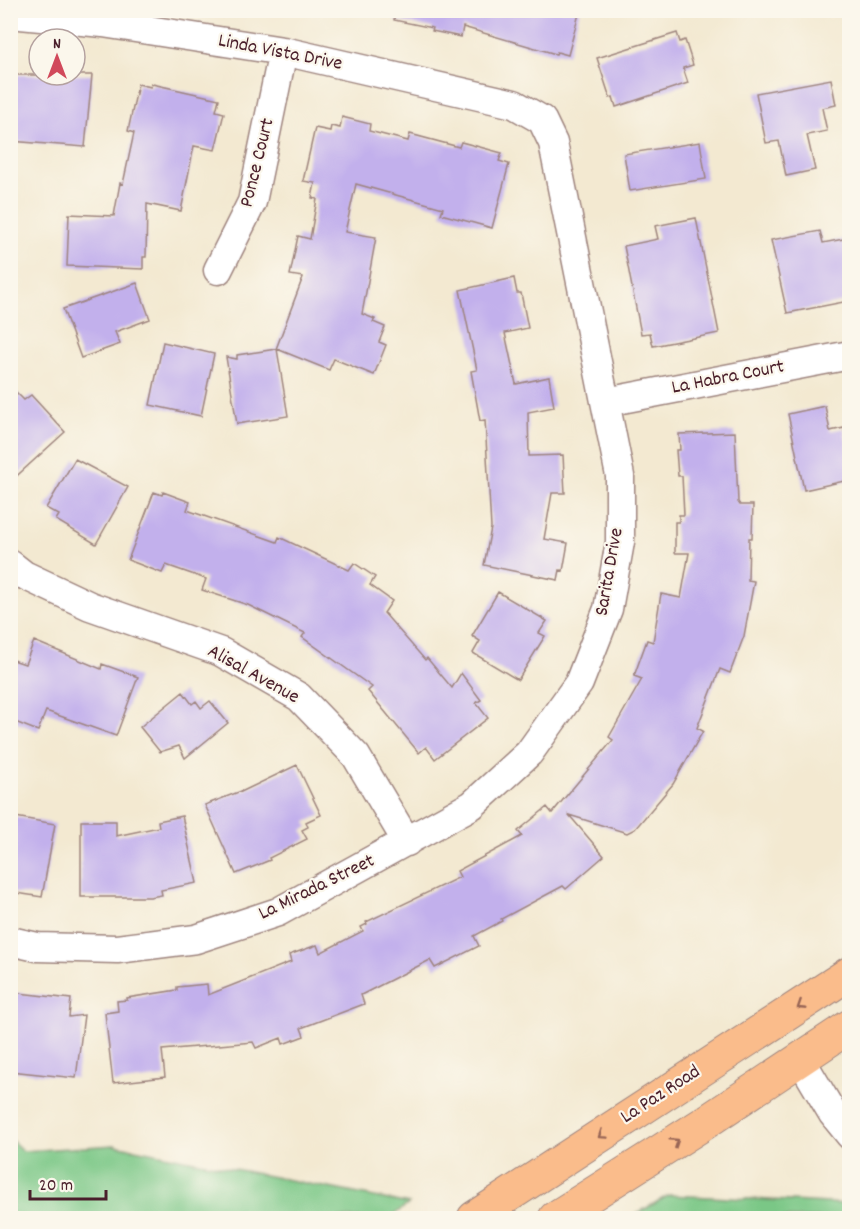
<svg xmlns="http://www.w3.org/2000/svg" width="860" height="1229" font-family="Dekko,sans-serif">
	<rect width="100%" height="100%" fill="#fbf7ec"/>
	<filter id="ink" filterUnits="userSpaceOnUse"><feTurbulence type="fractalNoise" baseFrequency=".0167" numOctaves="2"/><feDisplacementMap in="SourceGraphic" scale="12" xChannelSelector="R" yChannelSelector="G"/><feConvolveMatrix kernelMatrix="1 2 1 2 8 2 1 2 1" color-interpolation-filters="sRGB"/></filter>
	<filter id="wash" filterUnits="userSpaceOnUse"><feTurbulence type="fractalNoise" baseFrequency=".008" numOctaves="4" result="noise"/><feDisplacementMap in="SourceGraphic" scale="24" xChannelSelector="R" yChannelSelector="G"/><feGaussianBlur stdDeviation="1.35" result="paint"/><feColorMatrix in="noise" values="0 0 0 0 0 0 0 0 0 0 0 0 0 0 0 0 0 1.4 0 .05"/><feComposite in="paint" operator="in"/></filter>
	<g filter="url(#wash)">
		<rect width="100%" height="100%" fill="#f3e9d1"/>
		<!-- green -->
		<path fill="#7ac786" stroke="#627358" stroke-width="1.5" d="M 11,1140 L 23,1151 L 115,1145 L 409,1204 L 389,1218 L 11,1218 Z
			M 669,1195 L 849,1204 L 849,1218 L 629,1218 Z"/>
		<g id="blocks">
			<!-- building -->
			<path fill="#c2b0ec" d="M 395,10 L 580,10 L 568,55 L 557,52 L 556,54 L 463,27 L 461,37 L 432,31 L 433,28 L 394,20 Z
				M 677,33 L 680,42 L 685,40 L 693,65 L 683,68 L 688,83 L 616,107 L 613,97 L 610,98 L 597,58 Z
				M 10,75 L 92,75 L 85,147 L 10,141 Z
				M 831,79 L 836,105 L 822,108 L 827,131 L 807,135 L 815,170 L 786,176 L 779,141 L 766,143 L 756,93 Z
				M 138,84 L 151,87 L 152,84 L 219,99 L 216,111 L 224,113 L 215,150 L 194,146 L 181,211 L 147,204 L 146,257 L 143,257 L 143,269 L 67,266 L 69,214 L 114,216 L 120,183 L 123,184 L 134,133 L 128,131 Z
				M 342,117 L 370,124 L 369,131 L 408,141 L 410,134 L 459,147 L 461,142 L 502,153 L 499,161 L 509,164 L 492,228 L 441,214 L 443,208 L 356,184 L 345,232 L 376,237 L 362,314 L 375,319 L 373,322 L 385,327 L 379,342 L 386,345 L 374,375 L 334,359 L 329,370 L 277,349 L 288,416 L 237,424 L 226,357 L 237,359 L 237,355 L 276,349 L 303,277 L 290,275 L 298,236 L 310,239 L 317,199 L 312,198 L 315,183 L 303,181 L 315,128 L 330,131 L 331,126 L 340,128 Z
				M 700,142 L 706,179 L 630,191 L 624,154 Z
				M 696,218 L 719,333 L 653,346 L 650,333 L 641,334 L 624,246 L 658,239 L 655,226 Z
				M 820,231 L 823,243 L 849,238 L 849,301 L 787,313 L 771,240 Z
				M 514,278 L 517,293 L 521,293 L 528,328 L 505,333 L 516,384 L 549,377 L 554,407 L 528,412 L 529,456 L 563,455 L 565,493 L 552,493 L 544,539 L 568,543 L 563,571 L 560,570 L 558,580 L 484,565 L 491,528 L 485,420 L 480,421 L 471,371 L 477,370 L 460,290 Z
				M 137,283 L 150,319 L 115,332 L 120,344 L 81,358 L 63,309 Z
				M 163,342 L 214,354 L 201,416 L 150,405 Z
				M 10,386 L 24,400 L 31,395 L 65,432 L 10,482 Z
				M 825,406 L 830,431 L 844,428 L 849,456 L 849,480 L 804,490 L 788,414 Z
				M 735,432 L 738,502 L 740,505 L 753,505 L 752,538 L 749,538 L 748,580 L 754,581 L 744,636 L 730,673 L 720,669 L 697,728 L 703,731 L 673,784 L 635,829 L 627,833 L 569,815 L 604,856 L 566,889 L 563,886 L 501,919 L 502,921 L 474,936 L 479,946 L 435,968 L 430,960 L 361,995 L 364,1004 L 301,1028 L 304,1036 L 283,1044 L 281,1038 L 256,1048 L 253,1042 L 162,1050 L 165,1077 L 113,1083 L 105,1013 L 118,1011 L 117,1001 L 127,1000 L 127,998 L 177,990 L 177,987 L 207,984 L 208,995 L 291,962 L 289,955 L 317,945 L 320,953 L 363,931 L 361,927 L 367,924 L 366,922 L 460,877 L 457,871 L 522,836 L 518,831 L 547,807 L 552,813 L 613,740 L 609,737 L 642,679 L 634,676 L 647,640 L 653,642 L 661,594 L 681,598 L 689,553 L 675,553 L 675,522 L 679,522 L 679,515 L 684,515 L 682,476 L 678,476 L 676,450 L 680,450 L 679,434 Z
				M 75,459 L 128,487 L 96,544 L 56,520 L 59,515 L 46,508 Z
				M 154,492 L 162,495 L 163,492 L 190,502 L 187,510 L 277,542 L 279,537 L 349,570 L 354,563 L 375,577 L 370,585 L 392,601 L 384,613 L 425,660 L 427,658 L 452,688 L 461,673 L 481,700 L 476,703 L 488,718 L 435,759 L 426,747 L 419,753 L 368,691 L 372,687 L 302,637 L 305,633 L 248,605 L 202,590 L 206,579 L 166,565 L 162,573 L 128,560 Z
				M 498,592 L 547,621 L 539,633 L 545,636 L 518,680 L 473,653 L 480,641 L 472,636 Z
				M 34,641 L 101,669 L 102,664 L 138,677 L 116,736 L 46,711 L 38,731 L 10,720 L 10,659 L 25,664 Z
				M 183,692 L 192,704 L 196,701 L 201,708 L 210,701 L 228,723 L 185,758 L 179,746 L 160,752 L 140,727 Z
				M 297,765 L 321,815 L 306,822 L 308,827 L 302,830 L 307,839 L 269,858 L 270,860 L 236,874 L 205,805 L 241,791 L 241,792 Z
				M 10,816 L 55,824 L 42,897 L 10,892 Z
				M 182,816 L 197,883 L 161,890 L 162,895 L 150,897 L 81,897 L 81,821 L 116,821 L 116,836 L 159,827 L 158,821 Z
				M 10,992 L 71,999 L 69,1017 L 84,1015 L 76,1078 L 10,1071 Z"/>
		</g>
	</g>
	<g filter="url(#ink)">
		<use href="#blocks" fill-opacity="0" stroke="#9e847e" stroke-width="1.5"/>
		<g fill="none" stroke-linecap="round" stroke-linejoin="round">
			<defs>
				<path id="minor" d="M 10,14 L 103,23 L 283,51 L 514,104 L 542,120 L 553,143 L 620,476 L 620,542 L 608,609 L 579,683 L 529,753 L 472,805 L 278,912 L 196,939 L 117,949 L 37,947 L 10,941
					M 218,270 L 252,202 L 283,51
					M 606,402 L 850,355
					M 10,564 L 24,575 L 90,606 L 221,652 L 299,697 L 356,756 L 407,842
					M 801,1060 L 833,1114 L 850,1135"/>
				<path id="primary" d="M 474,1218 L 850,973
					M 555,1218 L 703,1124 L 850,1026"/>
			</defs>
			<!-- minor casing -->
			<use href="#minor" stroke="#9e847e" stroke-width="31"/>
			<!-- primary casing -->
			<use href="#primary" stroke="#9e847e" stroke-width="35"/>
			<!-- minor -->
			<use href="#minor" stroke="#fff" stroke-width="28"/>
			<!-- primary -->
			<use href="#primary" stroke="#fabc8b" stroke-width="33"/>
		</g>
		<!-- one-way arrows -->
		<defs><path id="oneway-chevron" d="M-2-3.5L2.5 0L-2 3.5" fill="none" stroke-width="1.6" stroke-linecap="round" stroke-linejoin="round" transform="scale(1.5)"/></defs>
		<g stroke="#996656">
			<use href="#oneway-chevron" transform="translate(801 1006) rotate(147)"/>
			<use href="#oneway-chevron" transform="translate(602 1135) rotate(146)"/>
			<use href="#oneway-chevron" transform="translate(675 1142) rotate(-33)"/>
		</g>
	</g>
	<g text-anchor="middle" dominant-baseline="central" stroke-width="4.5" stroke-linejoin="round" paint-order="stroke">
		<!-- street labels -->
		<g font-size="20" fill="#4a1f2b" stroke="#fbf7ec">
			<text transform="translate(280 53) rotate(11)">Linda Vista Drive</text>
			<text transform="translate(258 163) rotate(-76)">Ponce Court</text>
			<text transform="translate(728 378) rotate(-11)">La Habra Court</text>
			<text transform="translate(610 572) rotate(-80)">Sarita Drive</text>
			<text transform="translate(253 675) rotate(29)">Alisal Avenue</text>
			<text transform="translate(317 888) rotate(-26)">La Mirada Street</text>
			<text transform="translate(661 1095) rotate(-33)">La Paz Road</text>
		</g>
	</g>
	<!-- margin -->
	<rect width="860" height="1229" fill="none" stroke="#fbf7ec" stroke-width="36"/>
	<!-- north arrow -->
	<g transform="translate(57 57)"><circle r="28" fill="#fbf7ec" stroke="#b4a19f" stroke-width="1.5"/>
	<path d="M0-4.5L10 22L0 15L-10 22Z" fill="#d1495b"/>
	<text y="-9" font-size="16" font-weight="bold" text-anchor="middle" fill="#4a1f2b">N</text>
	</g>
	<!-- scale -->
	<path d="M30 1190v9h76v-9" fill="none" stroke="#4a1f2b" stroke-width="3"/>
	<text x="39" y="1190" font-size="18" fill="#4a1f2b" stroke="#fbf7ec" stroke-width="4.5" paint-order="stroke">20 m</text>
</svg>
